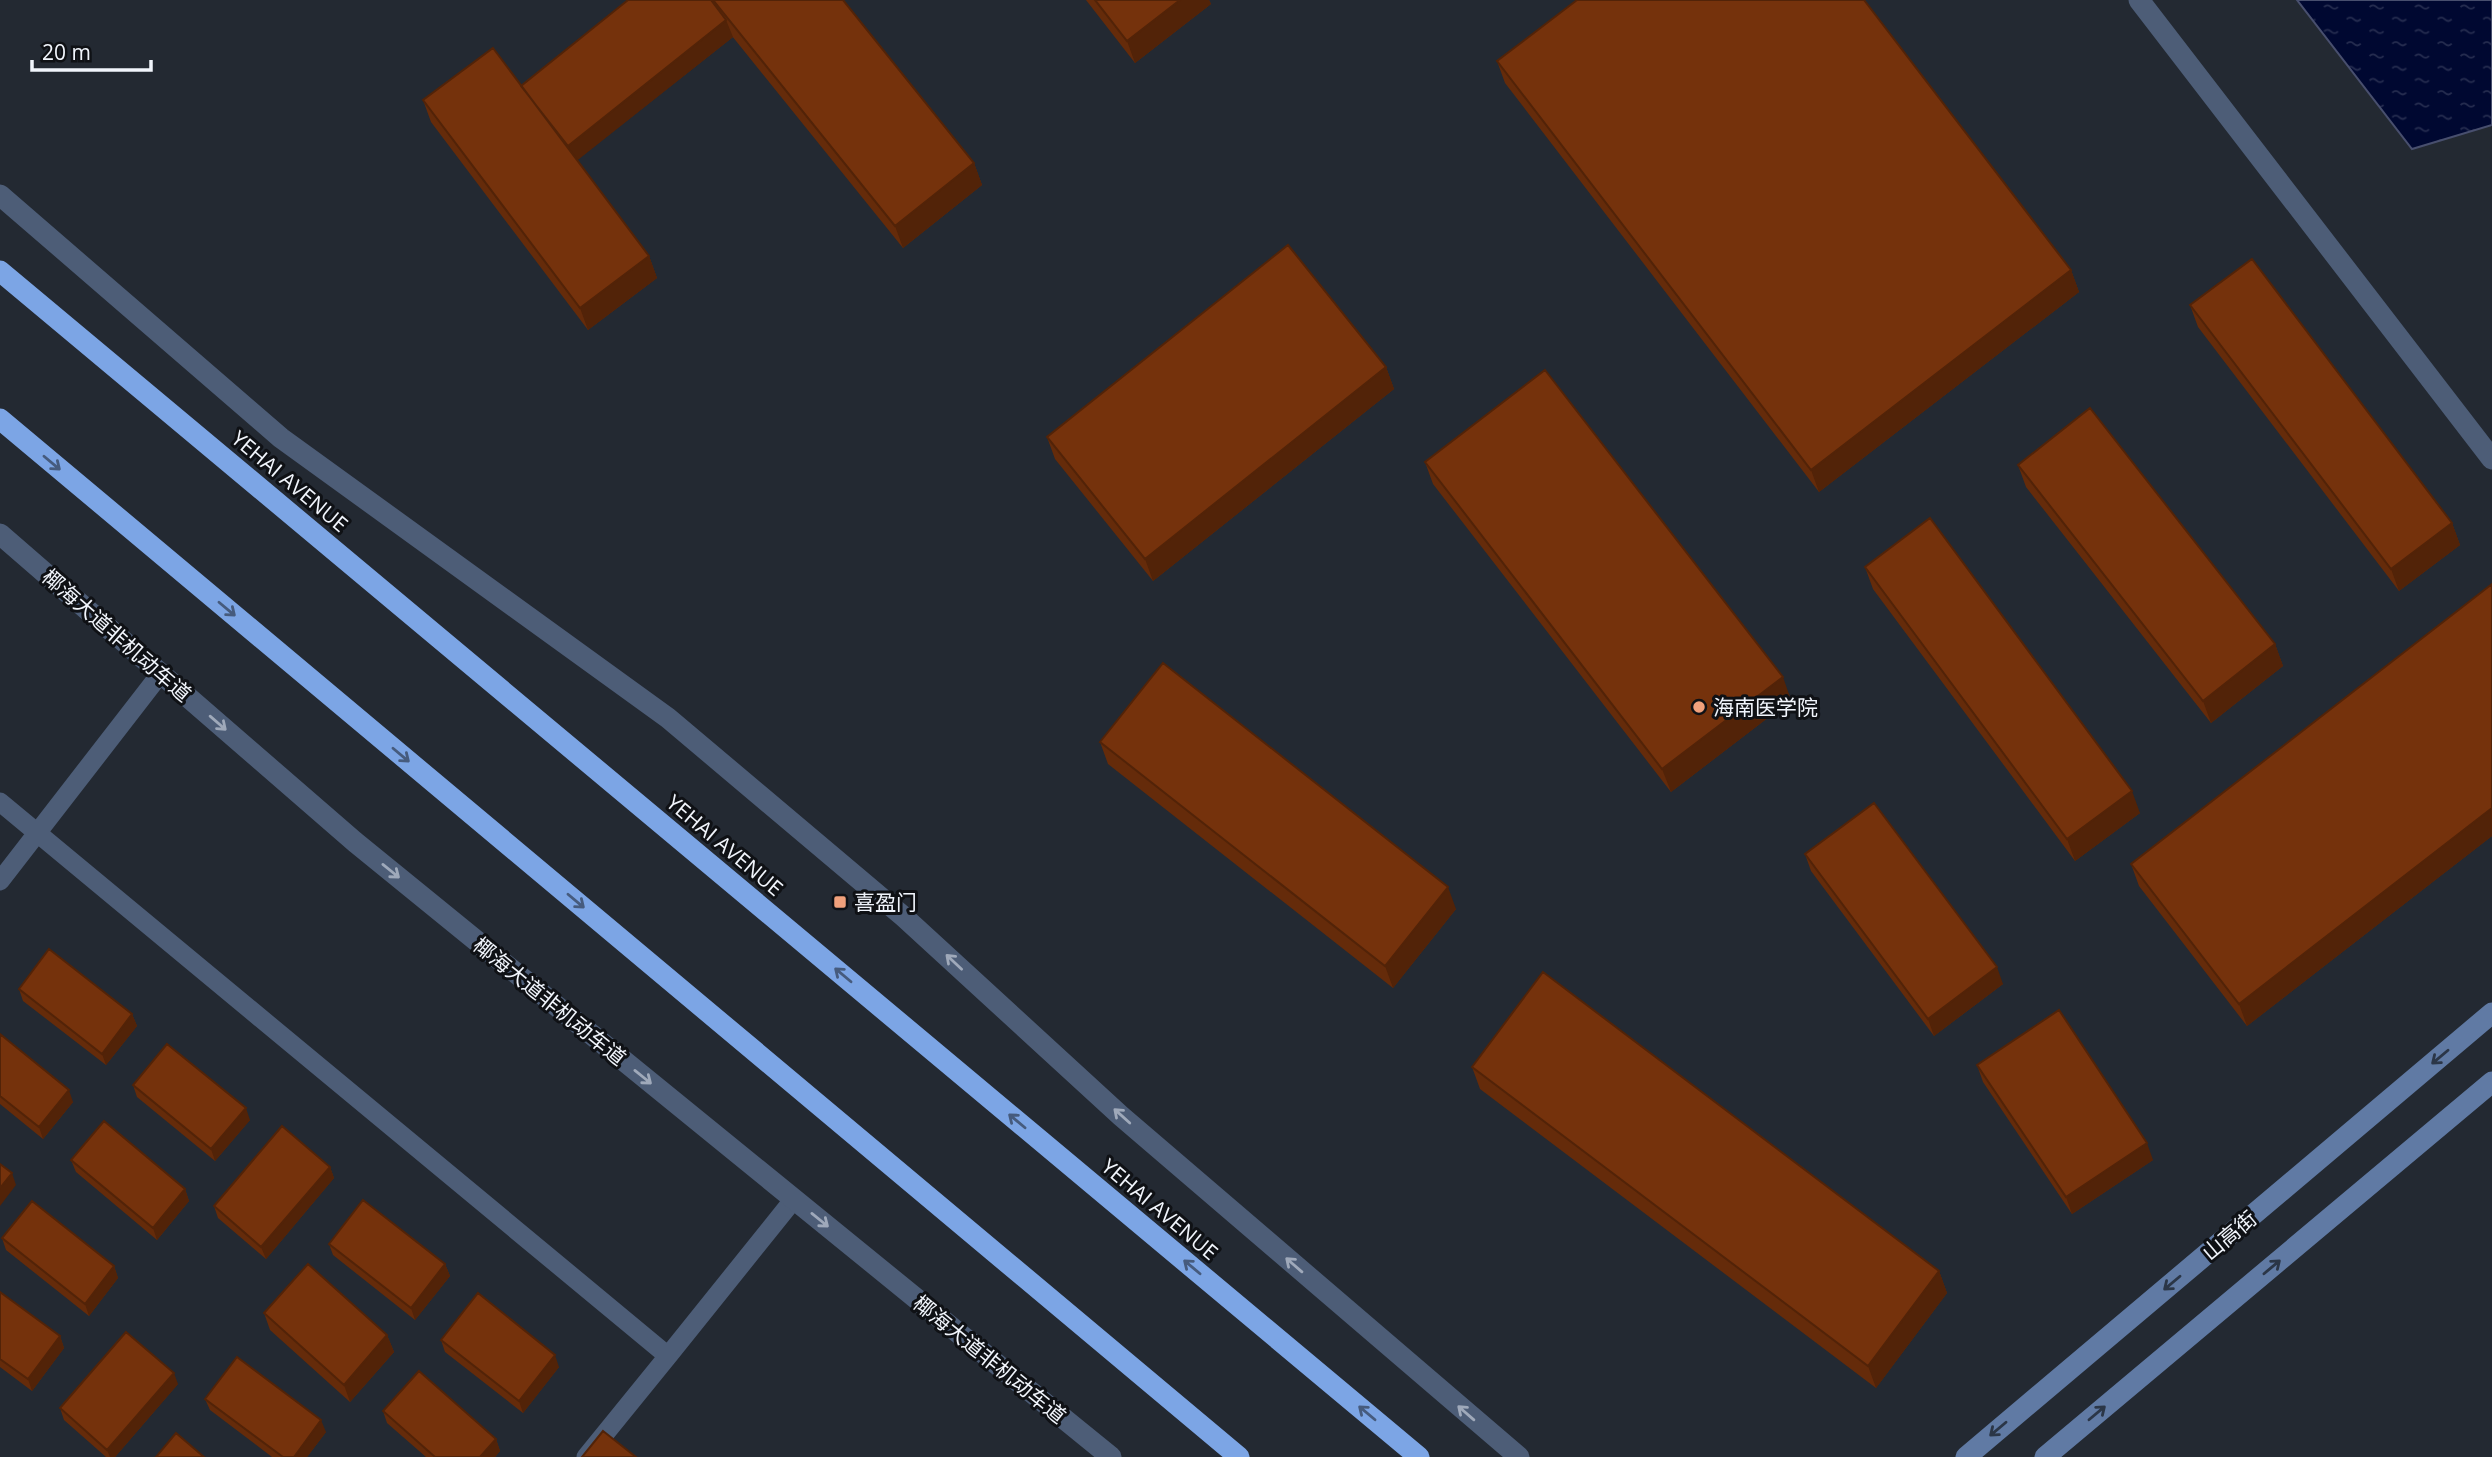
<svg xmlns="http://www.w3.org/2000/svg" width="2492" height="1457" font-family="'Open Sans','Noto Sans SC',sans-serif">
	<defs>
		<pattern id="water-ripples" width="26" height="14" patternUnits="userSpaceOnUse" patternTransform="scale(1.75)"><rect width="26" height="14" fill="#000831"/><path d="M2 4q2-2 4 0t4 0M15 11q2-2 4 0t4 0" fill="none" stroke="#262d50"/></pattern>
	</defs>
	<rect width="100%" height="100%" fill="#232932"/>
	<!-- water -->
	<path fill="url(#water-ripples)" stroke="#484f6e" stroke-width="2" d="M 2297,0 L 2492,0 L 2492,125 L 2412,149 Z"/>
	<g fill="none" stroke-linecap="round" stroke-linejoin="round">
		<!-- lane -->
		<path stroke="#4d5d77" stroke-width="19" d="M 0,802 L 668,1356 L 794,1199
			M 0,881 L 161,673
			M 586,1457 L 668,1356"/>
		<!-- street -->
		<path stroke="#4d5d77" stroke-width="21" d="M 2139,0 L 2492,459
			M 0,195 L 281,438 L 668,718 L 904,917 L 1121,1116 L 1519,1457
			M 0,534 L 355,842 L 1111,1457"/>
		<!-- secondary -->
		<path stroke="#607aa4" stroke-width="21" d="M 1966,1457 L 2492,1013
			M 2045,1457 L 2492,1082"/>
		<!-- highway -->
		<path stroke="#7ca5e5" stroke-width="21" d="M 0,271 L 1419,1457
			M 0,419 L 1239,1457"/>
	</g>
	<!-- wall -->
	<path fill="#652b0a" d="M 628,0 L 843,0 L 974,163 L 982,185 L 903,248 L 732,36 L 733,37 L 577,160 L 649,256 L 657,278 L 588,330 L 431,122 L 423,100 L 521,86 Z
		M 1086,0 L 1209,0 L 1211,4 L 1135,63 Z
		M 1497,61 L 2071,270 L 2079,292 L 1819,492 L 1505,83 Z
		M 2190,305 L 2452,523 L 2460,545 L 2399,591 L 2198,327 Z
		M 1386,367 L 1394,389 L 1153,581 L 1055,459 L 1047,437 Z
		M 1425,462 L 1791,700 L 1671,792 L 1433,484 Z
		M 2018,465 L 2275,644 L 2283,666 L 2211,723 L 2026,487 Z
		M 1865,567 L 2140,813 L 2075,861 L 1873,589 Z
		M 2492,584 L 2492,836 L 2247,1026 L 2139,886 L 2131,864 Z
		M 1100,742 L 1456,909 L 1393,988 L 1108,764 Z
		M 1805,854 L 2003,984 L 1934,1036 L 1811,871 Z
		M 19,989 L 132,1014 L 137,1026 L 106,1065 L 23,1001 Z
		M 0,1034 L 73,1102 L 43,1139 L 0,1104 Z
		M 1977,1065 L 2153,1160 L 2072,1214 L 1983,1082 Z
		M 1472,1067 L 1939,1271 L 1947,1293 L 1876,1388 L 1480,1089 Z
		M 133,1085 L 250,1120 L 215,1161 L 137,1097 Z
		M 71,1160 L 185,1189 L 189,1201 L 157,1240 L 76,1172 Z
		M 330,1167 L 334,1178 L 266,1259 L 218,1218 L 214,1206 Z
		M 2,1238 L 114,1266 L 118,1278 L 89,1316 L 6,1250 Z
		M 329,1244 L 445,1264 L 450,1276 L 415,1320 L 333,1255 Z
		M 0,1292 L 60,1336 L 64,1348 L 32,1391 L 0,1367 Z
		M 264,1313 L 387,1335 L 394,1352 L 350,1402 L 270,1330 Z
		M 441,1340 L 559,1367 L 523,1413 L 445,1352 Z
		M 178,1384 L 115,1457 L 106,1457 L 64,1420 L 60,1408 Z
		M 205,1399 L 326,1432 L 307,1457 L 272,1457 L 210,1410 Z
		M 383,1411 L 496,1439 L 500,1451 L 495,1457 L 426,1457 L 387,1423 Z"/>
	<!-- shaded-wall -->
	<path fill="#522308" d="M 1180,0 L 1209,0 L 1211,4 L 1135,63 L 1127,41 Z
		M 726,20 L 733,37 L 574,163 L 568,146 Z
		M 974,163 L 982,185 L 903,248 L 895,226 Z
		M 649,256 L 657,278 L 588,330 L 580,308 Z
		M 2071,270 L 2079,292 L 1819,492 L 1811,470 Z
		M 1386,367 L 1394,389 L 1153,581 L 1145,559 Z
		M 2452,523 L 2460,545 L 2399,591 L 2391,569 Z
		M 2275,644 L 2283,666 L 2211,723 L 2203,701 Z
		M 1783,677 L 1791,700 L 1671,792 L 1662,769 Z
		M 2132,791 L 2140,813 L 2075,861 L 2067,839 Z
		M 2492,808 L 2492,836 L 2247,1026 L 2239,1004 Z
		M 1448,887 L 1456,909 L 1393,988 L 1385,966 Z
		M 1997,967 L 2003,984 L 1934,1036 L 1928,1019 Z
		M 132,1014 L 137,1026 L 106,1065 L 102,1054 Z
		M 69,1090 L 73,1102 L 43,1139 L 39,1127 Z
		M 246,1108 L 250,1120 L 215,1161 L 211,1149 Z
		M 2147,1143 L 2153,1160 L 2072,1214 L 2066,1197 Z
		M 330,1167 L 334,1178 L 266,1259 L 261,1247 Z
		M 12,1173 L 16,1185 L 0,1206 L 0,1188 Z
		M 185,1189 L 189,1201 L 157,1240 L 153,1228 Z
		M 445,1264 L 450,1276 L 415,1320 L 411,1308 Z
		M 114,1266 L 118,1278 L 89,1316 L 85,1304 Z
		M 1939,1271 L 1947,1293 L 1876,1388 L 1868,1366 Z
		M 387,1335 L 394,1352 L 350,1402 L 344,1385 Z
		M 60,1336 L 64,1348 L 32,1391 L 28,1379 Z
		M 555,1355 L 559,1367 L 523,1413 L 519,1401 Z
		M 174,1373 L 178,1384 L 115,1457 L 110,1457 L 107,1450 Z
		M 321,1420 L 326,1432 L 307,1457 L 294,1457 Z
		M 496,1439 L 500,1451 L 495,1457 L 480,1457 Z"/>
	<!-- building -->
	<path fill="#75320c" stroke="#522308" stroke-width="2" d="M 628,0 L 711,0 L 726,20 L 568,146 L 521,86 Z
		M 713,0 L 843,0 L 974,163 L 895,226 Z
		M 1095,0 L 1180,0 L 1127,41 Z
		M 1577,0 L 1864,0 L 2071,270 L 1811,470 L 1497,61 Z
		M 493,48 L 649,256 L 580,308 L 423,100 Z
		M 1288,245 L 1386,367 L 1145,559 L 1047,437 Z
		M 2252,259 L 2452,523 L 2391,569 L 2190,305 Z
		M 1545,370 L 1783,677 L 1662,769 L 1425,462 Z
		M 2090,408 L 2275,644 L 2203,701 L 2018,465 Z
		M 1930,518 L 2132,791 L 2067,839 L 1865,567 Z
		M 2492,584 L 2492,808 L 2239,1004 L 2131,864 Z
		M 1163,663 L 1448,887 L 1385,966 L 1100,742 Z
		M 1874,803 L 1997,967 L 1928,1019 L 1805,854 Z
		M 49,949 L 132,1014 L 102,1054 L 19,989 Z
		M 1543,972 L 1939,1271 L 1868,1366 L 1472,1067 Z
		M 2059,1010 L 2147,1143 L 2066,1197 L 1977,1065 Z
		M 0,1034 L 69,1090 L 39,1127 L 0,1096 Z
		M 167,1044 L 246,1108 L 211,1149 L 133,1085 Z
		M 104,1121 L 185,1189 L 153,1228 L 71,1160 Z
		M 282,1126 L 330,1167 L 261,1247 L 214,1206 Z
		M 0,1164 L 12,1173 L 0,1188 Z
		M 363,1200 L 445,1264 L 411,1308 L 329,1244 Z
		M 32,1201 L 114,1266 L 85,1304 L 2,1238 Z
		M 308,1264 L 387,1335 L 344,1385 L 264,1313 Z
		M 0,1292 L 60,1336 L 28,1379 L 0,1359 Z
		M 478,1293 L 555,1355 L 519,1401 L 441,1340 Z
		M 126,1332 L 174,1373 L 107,1450 L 60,1408 Z
		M 237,1357 L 321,1420 L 294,1457 L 283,1457 L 205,1399 Z
		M 419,1371 L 496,1439 L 480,1457 L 435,1457 L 383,1411 Z
		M 603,1431 L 636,1457 L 582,1457 Z
		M 176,1433 L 204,1457 L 156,1457 Z"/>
	<!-- one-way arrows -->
	<defs><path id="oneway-shaft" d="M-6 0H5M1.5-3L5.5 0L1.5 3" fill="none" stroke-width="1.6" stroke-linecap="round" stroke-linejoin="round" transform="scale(1.75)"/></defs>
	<g stroke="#465b7d">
		<use href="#oneway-shaft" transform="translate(52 463) rotate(40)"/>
		<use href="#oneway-shaft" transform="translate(227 609) rotate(40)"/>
		<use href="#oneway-shaft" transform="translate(401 755) rotate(40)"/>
		<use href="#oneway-shaft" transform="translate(576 901) rotate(40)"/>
		<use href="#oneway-shaft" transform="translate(843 975) rotate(-140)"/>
		<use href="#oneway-shaft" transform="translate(1017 1121) rotate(-140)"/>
		<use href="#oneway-shaft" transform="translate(1192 1267) rotate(-140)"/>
		<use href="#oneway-shaft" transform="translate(1367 1413) rotate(-140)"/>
	</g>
	<g stroke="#9fa9ba">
		<use href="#oneway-shaft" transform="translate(218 723) rotate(41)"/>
		<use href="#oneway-shaft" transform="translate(391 871) rotate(39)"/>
		<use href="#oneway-shaft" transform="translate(954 962) rotate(-137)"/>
		<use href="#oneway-shaft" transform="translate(643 1077) rotate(39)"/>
		<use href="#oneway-shaft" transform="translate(1122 1116) rotate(-138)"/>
		<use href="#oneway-shaft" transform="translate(820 1220) rotate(39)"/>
		<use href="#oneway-shaft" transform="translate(1294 1265) rotate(-139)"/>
		<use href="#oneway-shaft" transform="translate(1466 1413) rotate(-139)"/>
	</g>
	<g stroke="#2b3647">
		<use href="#oneway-shaft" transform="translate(2440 1057) rotate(140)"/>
		<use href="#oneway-shaft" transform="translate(2272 1267) rotate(-40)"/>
		<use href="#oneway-shaft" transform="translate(2172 1283) rotate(140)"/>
		<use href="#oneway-shaft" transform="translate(2097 1413) rotate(-40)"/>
		<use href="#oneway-shaft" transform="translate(1998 1429) rotate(140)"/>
	</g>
	<!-- markers -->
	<g fill="#f1a17c" stroke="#0f1115" stroke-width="2.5">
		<circle cx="1699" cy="707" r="7"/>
		<rect x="833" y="895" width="14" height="14" rx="3.5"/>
	</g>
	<g text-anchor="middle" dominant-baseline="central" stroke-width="6" stroke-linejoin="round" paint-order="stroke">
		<!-- street labels -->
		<g font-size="21" fill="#f1f5fc" stroke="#0f1115">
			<text transform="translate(290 481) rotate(40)">YEHAI AVENUE</text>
			<text transform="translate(117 635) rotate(41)">椰海大道非机动车道</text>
			<text transform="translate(725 845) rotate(40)">YEHAI AVENUE</text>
			<text transform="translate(550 1001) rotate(39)">椰海大道非机动车道</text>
			<text transform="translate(1160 1209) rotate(40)">YEHAI AVENUE</text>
			<text transform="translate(2229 1235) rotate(-40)">山高街</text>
			<text transform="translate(990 1359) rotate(39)">椰海大道非机动车道</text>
		</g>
		<!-- poi labels -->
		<g font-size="21" fill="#f1f5fc" stroke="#0f1115" text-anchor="start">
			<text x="1713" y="707">海南医学院</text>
			<text x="854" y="902">喜盈门</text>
		</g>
	</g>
	<!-- scale -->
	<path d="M32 60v10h119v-10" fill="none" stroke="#f1f5fc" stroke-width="3.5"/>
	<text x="42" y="60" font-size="21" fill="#f1f5fc" stroke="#0f1115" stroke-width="5" paint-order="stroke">20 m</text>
</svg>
